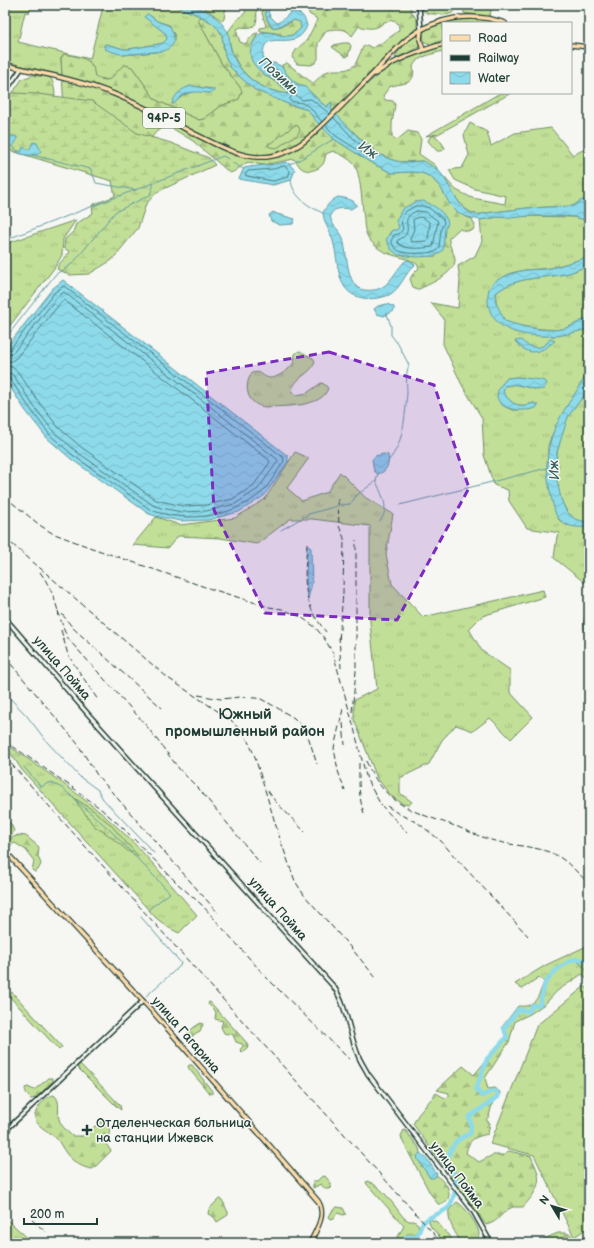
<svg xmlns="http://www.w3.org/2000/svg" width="594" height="1248" font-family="'Balsamiq Sans',sans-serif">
	<defs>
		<pattern id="grass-tufts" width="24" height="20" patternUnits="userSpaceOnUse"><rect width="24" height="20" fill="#c2df97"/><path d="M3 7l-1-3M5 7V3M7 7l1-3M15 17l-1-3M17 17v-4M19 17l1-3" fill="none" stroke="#a6c083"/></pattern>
		<pattern id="forest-firs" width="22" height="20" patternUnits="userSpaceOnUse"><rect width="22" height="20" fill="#c2df97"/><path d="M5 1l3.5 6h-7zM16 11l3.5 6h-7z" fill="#a6c083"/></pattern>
		<pattern id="wetland-marsh" width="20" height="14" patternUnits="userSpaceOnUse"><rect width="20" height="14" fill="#c2df97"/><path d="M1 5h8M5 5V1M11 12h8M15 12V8" fill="none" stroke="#a6c083"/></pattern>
		<pattern id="water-waves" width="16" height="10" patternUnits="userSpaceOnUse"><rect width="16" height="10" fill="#8ddaeb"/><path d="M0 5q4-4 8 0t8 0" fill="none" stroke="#79bcca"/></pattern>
	</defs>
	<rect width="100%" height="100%" fill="#f6f6f2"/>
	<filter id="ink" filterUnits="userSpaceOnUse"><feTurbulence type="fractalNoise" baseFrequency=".025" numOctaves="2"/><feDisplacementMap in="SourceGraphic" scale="8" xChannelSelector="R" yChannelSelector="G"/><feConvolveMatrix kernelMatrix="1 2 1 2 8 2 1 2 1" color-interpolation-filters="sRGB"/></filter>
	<g filter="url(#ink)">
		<!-- grass -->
		<path fill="url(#grass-tufts)" stroke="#708e66" fill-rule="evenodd" d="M 5,5 L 31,5 L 29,13 L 25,12 L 18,42 L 90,59 L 103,7 L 96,5 L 174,5 L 200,16 L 198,20 L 222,64 L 240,87 C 242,91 243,95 239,99 C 234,103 226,103 221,106 C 213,111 209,119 199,120 L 158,101 L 154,98 L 132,67 L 109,80 L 95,77 L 94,73 L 61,58 L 62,75 L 5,62 ZM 151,16 L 157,21 L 169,25 L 175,36 L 156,52 L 123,55 L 113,51 L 106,44 L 124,49 L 129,49 L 159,44 L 163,43 L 167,39 L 165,33 L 145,17 ZM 191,86 L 213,89 L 210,93 C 206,93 202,91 198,91 C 188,92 181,96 175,103 L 172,104 Z
			M 201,5 L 226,5 L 224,19 L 222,21 Z
			M 463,5 L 471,5 L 472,9 L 492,8 L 489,17 L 464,13 Z
			M 418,34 L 420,44 L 419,47 L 397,58 L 395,58 L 395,56 L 405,44 Z
			M 500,93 L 511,93 L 438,134 L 426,136 Z
			M 470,123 L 487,132 L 491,146 L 515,133 L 551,128 L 573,155 L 589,147 L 589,202 L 586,200 L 579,202 L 573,206 L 527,208 L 486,213 C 465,221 452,191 443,176 L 456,190 L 472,198 L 505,204 L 506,196 L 475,189 L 455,180 L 449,170 L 462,168 L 469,155 L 464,135 Z
			M 521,216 L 574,217 L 589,221 L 589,257 L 551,268 L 525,270 L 511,273 L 498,280 L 489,288 L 489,306 L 514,332 L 554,336 L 589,329 L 589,372 L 563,413 L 551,437 L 548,446 L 547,468 L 554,507 L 559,520 L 566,525 L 589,527 L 589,586 L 554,558 L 557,536 L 560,533 L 527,528 L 509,501 L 508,490 L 494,485 L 484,455 L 482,418 L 462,385 L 443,344 L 444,319 L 431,303 L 458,308 L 460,280 L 458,266 L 475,256 L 482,241 L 480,220 L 498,217 L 510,218 ZM 517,377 L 527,379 L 539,390 L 513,384 L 505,385 L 503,392 C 512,405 518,408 534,403 C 518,411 515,414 500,403 L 500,387 L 507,378 Z
			M 76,220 L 63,239 L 62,255 L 55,267 L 5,332 L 5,244 Z
			M 589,265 L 589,319 C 580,320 572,327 563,329 C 552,331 512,327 504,320 C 498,313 495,302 496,293 C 516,276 541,279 565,274 C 574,272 581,268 589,265 Z
			M 299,351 L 313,358 L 315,361 C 313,374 292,378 292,392 L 296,395 L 307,393 L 321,383 L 324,384 L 328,388 C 323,408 283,406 266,407 C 248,406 242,387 252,373 L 259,372 C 263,375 266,378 271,378 C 277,378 290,369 293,364 C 295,360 294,357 295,354 Z
			M 589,390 L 589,521 C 565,528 556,488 555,471 C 555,456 562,430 568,417 C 573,407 582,399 589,390 Z
			M 295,452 L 309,458 L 287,488 L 302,501 L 327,492 L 340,472 L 366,498 L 393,514 L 386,554 L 392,584 L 423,617 L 543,590 L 545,597 L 482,616 L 469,629 L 482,651 L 510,670 L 510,692 L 533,717 L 511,739 L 490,718 L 473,731 L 456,725 L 442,740 L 429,764 L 400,778 L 400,793 L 412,802 L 409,805 L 403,804 L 390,795 L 377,778 L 354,719 L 354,700 L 377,689 L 370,622 L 370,526 L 312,519 L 290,519 L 257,544 L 220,538 L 178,536 L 168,548 L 133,545 L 156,517 L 180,525 L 235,518 L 265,499 Z
			M 589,609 L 589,641 C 583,629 581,621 589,609 Z
			M 5,743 C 42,769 81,794 115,825 C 145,852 170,884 197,915 L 179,933 L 169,928 L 156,918 L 22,770 L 5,745 Z
			M 589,945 L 589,982 L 582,974 L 557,991 L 546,1003 L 530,1014 L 515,1021 L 509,1042 L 504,1039 L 505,1035 L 502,1027 L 518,1006 C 536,1008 538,997 544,982 L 539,977 L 522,989 L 515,984 L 546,965 Z
			M 585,986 L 589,990 L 589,1227 L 574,1237 L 534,1155 L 490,1144 L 537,1025 Z
			M 457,1202 C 464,1205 479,1226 479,1234 C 479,1237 477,1240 476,1243 L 461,1243 C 456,1233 447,1222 449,1210 Z
			M 5,1218 L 30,1240 L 27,1243 L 5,1243 Z"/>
		<!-- forest -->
		<path fill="url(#forest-firs)" stroke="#708e66" d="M 241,5 L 256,5 C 257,20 260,30 241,27 L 237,29 L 237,33 L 240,42 L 245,44 L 254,34 L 258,33 L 252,45 L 262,73 L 287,90 L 289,94 C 253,90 231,67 228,32 L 236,21 L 245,13 L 246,11 Z
			M 263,5 L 268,5 L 266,8 L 267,20 L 272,27 C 281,28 287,24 294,20 C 310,23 297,35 288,36 C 283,37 280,34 276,33 C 271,32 265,32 260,31 L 260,28 L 265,27 L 266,26 L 262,13 Z
			M 309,5 L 366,5 L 371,7 C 379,2 384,5 392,9 C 398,7 404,5 411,5 L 411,11 L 417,20 L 417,27 L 332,111 L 330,110 L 332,102 L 328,105 L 328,108 C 320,102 314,95 306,88 C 304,85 301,85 298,84 C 292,81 283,72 282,65 L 287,63 L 303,76 L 313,83 C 318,80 321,74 326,72 C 336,67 344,74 355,65 L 363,47 L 367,45 L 372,48 C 376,47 397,33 399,30 C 399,25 398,23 394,20 L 384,22 C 377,30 369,29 359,26 L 352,36 C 346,27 337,29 327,30 L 318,43 L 318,59 L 315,63 L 311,65 L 297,64 L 292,57 L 296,50 L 307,40 L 317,20 L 316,18 L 309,14 Z
			M 421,5 L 450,5 L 454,6 L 456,9 C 451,17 443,14 436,14 C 428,14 423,14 421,5 Z
			M 200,16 L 212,23 L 219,30 L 222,35 L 224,50 L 234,71 L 255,90 L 288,104 L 308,110 L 315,120 L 334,139 L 368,161 L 392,173 L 411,172 L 422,173 L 431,177 L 441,188 L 453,208 L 464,216 L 472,219 L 475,225 L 473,230 L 467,231 L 459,229 L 449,238 C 448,246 454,251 455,259 C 456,273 430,284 419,289 L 417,289 L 413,287 L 410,279 L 413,274 L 419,268 L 418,265 C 403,253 385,260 369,239 C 365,233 364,226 364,219 C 362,206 361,173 354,164 C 349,158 340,154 333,151 L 326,154 C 325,157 325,161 323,164 C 318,171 306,173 300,167 C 298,164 296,161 294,159 L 263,165 L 248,162 L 233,172 L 230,173 L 193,141 L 170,127 L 164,127 L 157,131 L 151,138 L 64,108 L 61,58 L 64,54 C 73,56 89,57 93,67 C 94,70 94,73 95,77 C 115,86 111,72 125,65 L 132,67 L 154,98 L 158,101 L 199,120 L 204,119 L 221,106 L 239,99 L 242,91 L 240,87 L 222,64 L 198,20 Z
			M 474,18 L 497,23 L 443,23 L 460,19 Z
			M 443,23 L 443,40 C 437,42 429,46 424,41 L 423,33 L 426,29 Z
			M 343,43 L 349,43 L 351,46 L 348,56 L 346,57 L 332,47 L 334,45 Z
			M 443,46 L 443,51 C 433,54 418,56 413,66 C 417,87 401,82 389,87 L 383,96 L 385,100 L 393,101 L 395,105 L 392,123 L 392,137 L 397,140 L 408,131 L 417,133 L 421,139 L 419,154 L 435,165 L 438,170 L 422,161 L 398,162 L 381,155 L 365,143 L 336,115 C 351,100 366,83 384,71 C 402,59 422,52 443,46 Z
			M 33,75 C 38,75 45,75 49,77 C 56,81 55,102 55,109 L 12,94 L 22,79 Z
			M 434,135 C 439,138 442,143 445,148 L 442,151 L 437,151 L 428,141 L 430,137 Z
			M 5,819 L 11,824 L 14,831 L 10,839 L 5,842 Z
			M 18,835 L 26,836 L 39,847 L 38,856 L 41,864 L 38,870 L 35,872 L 32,870 L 34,861 L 26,850 L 15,843 L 7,847 L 6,847 C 7,841 13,837 18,835 Z
			M 12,992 L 62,1047 L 59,1050 L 9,996 Z
			M 209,1002 L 210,1002 L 247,1043 L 248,1047 L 242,1052 L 240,1050 L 243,1046 L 242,1044 L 236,1042 L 233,1035 L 229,1033 L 227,1034 L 224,1033 L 221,1027 L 223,1021 L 215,1019 L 216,1012 L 208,1004 Z
			M 201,1023 L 203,1024 L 200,1031 C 194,1033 192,1038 187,1039 L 185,1038 C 188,1031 195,1026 201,1023 Z
			M 504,1039 L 509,1042 L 485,1078 L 488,1089 L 495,1088 L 500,1092 L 499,1098 L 493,1101 L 489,1116 L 486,1120 L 490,1123 L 488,1134 C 474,1137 469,1139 466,1153 L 479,1162 L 493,1155 L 504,1155 L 509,1151 L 531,1156 C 533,1162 537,1168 538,1174 C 541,1187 531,1198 523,1207 C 520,1207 516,1207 513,1207 C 501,1211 500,1222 486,1225 L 413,1124 L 418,1115 L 436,1093 L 445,1098 L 449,1097 L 449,1093 L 437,1090 L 463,1066 L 474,1075 Z
			M 80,1064 L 120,1105 L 121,1110 L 116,1106 L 78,1068 L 78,1065 Z
			M 189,1065 L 192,1065 L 212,1091 L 212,1094 L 209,1093 L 190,1070 L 188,1067 Z
			M 49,1078 L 53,1078 L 53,1081 L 36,1098 L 31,1099 C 28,1097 25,1091 25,1088 L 28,1087 L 34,1090 Z
			M 54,1095 C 62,1101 56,1113 60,1122 C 63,1128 68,1132 72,1136 L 83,1136 L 100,1122 L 106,1122 C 112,1128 109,1136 106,1144 L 111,1151 L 96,1166 L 92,1169 C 82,1168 72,1161 66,1153 C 62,1148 60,1142 56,1138 C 44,1127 26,1123 40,1105 C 44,1100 47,1096 54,1095 Z
			M 404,1130 L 406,1131 L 419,1148 L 420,1153 L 418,1155 L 447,1186 C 450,1194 450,1199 443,1204 L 438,1204 L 430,1193 L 403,1142 L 401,1136 Z
			M 325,1176 L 331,1183 L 331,1187 L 329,1189 L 325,1189 L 321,1184 L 313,1188 L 313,1181 L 317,1181 L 321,1177 Z
			M 367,1181 C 383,1186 394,1206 404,1218 L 409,1221 L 414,1221 L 418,1224 L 419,1229 L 415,1234 L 407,1234 L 400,1241 L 390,1243 L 396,1240 L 404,1226 L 366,1183 Z
			M 219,1199 L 221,1199 C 225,1203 225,1208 228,1212 L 228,1215 L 217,1222 L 214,1217 L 208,1214 L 209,1209 Z
			M 337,1207 L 343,1208 L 346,1214 L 344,1215 L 337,1213 L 334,1218 L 331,1219 L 329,1217 L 332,1211 Z
			M 430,1219 L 437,1222 L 455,1243 L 445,1243 L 431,1227 L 429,1222 Z
			M 558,1233 L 566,1233 L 571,1235 L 571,1240 L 567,1243 L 539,1243 L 546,1238 Z"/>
		<!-- wetland -->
		<path fill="url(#wetland-marsh)" stroke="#708e66" d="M 11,93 L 38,94 L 92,101 L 137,133 L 171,143 L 209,158 L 215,165 L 157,192 L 146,204 L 138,228 L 112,260 L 89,274 L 70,275 L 57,269 L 59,264 L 70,252 L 64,248 L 65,239 L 73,232 L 76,224 L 93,213 L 92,205 L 115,196 L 112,181 L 5,149 L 5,100 Z
			M 295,125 L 298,126 L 300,130 L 297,136 L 293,137 L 277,148 L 270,147 L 268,145 Z
			M 73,797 L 94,811 L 110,824 L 139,857 L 129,852 L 107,834 L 94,826 Z"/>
		<!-- water -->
		<path fill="url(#water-waves)" stroke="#619ba2" d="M 174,5 C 195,5 209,8 223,25 C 224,27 227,30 228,32 C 230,38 229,44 231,50 C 239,76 262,91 288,94 C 285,81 244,72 251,48 C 253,42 256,37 261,33 C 277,29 287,45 301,28 L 300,22 L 294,20 L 277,27 L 272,27 C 267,19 262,13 268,5 L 280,5 L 272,8 L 268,11 L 270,16 L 277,23 C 284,20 286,16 291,12 C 301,12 305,16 307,26 C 295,56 262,24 263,57 L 267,63 L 274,63 L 281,66 L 290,78 L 297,84 L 305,87 L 327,108 L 328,105 L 332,102 L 331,110 C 348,124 362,146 383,156 C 391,160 400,163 410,162 C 414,162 418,161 422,161 C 427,162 433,167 438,170 C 452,183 460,223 486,213 L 527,208 L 573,206 L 582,200 L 586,200 L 589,202 L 589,221 L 574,217 L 562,216 L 530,216 L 510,218 L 498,217 L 480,220 L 464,216 L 456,211 L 450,205 L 441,188 L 431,177 L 422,173 L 411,172 L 392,173 L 368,161 L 334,139 L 315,120 L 308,110 L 288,104 L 255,90 L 240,77 L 230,67 L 225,56 L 222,35 L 219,30 L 212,23 L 204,18 Z
			M 148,14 L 157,21 L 170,26 C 175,38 178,44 164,51 L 123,55 L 110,51 L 105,49 L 104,45 L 106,44 L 124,49 L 129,49 L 159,44 L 163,43 L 167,39 L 165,33 L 144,17 L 146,15 Z
			M 191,86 C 199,86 206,90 214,89 L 214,91 L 210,93 C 195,92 186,89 175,103 L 172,104 C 174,95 182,88 191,86 Z
			M 5,134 L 17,137 C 17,144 12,148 5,148 Z
			M 33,142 L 37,143 L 41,151 L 37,155 C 30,155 22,156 17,151 L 22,151 L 23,147 L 29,150 Z
			M 287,162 L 295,170 L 291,180 L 273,185 L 239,179 L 244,168 C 258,165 273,165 287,162 Z
			M 338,197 C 345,198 353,199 357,205 L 351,209 C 345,208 334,207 331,214 C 328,223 340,230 342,236 C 348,250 345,288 364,290 C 388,293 391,276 404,262 L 407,260 L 411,261 L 415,265 C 405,272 401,289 389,295 C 374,301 351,301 343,284 C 337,272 337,257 334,245 C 332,234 324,224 323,213 C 326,206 331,200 338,197 Z
			M 423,201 C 434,205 445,212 448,223 L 445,229 L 443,250 L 435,256 L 416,257 L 398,255 L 391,249 L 386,240 L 392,230 L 397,230 L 399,227 L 396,221 L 402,209 L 415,202 Z
			M 273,212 L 277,214 L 295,219 L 293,224 L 280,225 L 271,221 L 269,215 Z
			M 589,257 L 589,265 C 581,268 574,272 565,274 C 541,279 516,276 496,293 L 495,301 L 505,321 C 523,327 543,332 562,329 C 572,327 579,320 589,319 L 589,329 C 577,331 565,336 553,336 C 528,337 491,333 488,302 C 487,292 489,284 499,279 C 507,275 517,271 527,270 C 535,269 543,270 551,268 C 564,265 576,260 589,257 Z
			M 63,280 L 288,456 L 288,462 L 264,496 L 239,512 L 208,520 L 181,521 L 159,517 L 149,514 L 71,459 L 47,438 L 25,410 L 5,379 L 5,349 L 52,289 Z
			M 387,304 L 394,307 L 394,311 L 384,316 L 377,314 L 374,309 L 378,306 Z
			M 550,339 L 555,341 C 540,353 529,358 515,341 L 521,340 C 530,349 542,351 550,339 Z
			M 589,372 L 589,390 L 574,408 L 568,417 L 557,452 L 555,471 L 561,499 L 566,511 L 575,519 L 586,522 L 589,521 L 589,527 C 576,528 563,527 556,515 C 541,465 544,438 574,395 C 579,388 583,378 589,372 Z
			M 517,377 L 542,380 L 547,383 L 544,389 C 532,392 520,381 505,386 L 503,392 C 512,405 518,408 534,403 L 538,405 L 536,408 C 522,413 489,410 499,388 C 501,384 505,381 507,378 Z
			M 383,454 L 388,455 C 390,463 387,472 378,474 L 374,471 L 372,460 L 375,456 Z
			M 307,545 L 311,548 L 312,583 L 308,599 L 306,583 Z
			M 420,1153 L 427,1159 L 437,1174 L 434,1178 L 430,1178 L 418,1160 L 417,1156 Z"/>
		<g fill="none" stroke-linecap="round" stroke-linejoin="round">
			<!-- shore -->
			<path stroke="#4b7c7d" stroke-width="1" d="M 273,67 C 281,71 284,80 292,84 L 292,86 L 295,88 L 294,90 L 292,90 L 291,87 L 266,70 L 267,68 Z
				M 322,122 L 310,107 L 302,103 L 290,101 L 290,98 L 294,94 L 302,100 L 311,99 L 330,114
				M 326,126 L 336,136 L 369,157 L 372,157 L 372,154 L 353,138 L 334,118
				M 285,166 L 290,171 L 288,177 L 273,181 L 247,176 L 245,175 L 248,171 L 273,169 Z
				M 416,206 L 422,206 L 429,208 L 443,219 L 444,223 L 441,229 L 439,248 L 435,252 C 425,253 409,255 399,251 C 395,249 393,245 391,241 L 394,235 L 399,234 L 403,229 L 401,221 L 405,212 Z
				M 417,211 L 426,212 L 438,221 L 433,247 C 422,248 404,251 397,242 L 398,240 C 415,233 402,223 409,216 C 410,214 414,212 417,211 Z
				M 419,217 L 424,218 L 430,223 L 428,240 L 427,241 L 411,242 L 410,239 L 414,229 L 413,220 Z
				M 5,351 L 10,349 L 55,292 L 64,286 L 283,457 L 284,461 C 278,470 268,487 261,493 C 232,518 185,523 151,510 L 74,456 L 50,435 L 29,407 L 10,379 L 5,377
				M 5,356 L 13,353 L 58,296 L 64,292 L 277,459 L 278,461 L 258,489 L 235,504 L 206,511 L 182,512 L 161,508 L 153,505 L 77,452 L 53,431 L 33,405 L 14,376 L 10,373 L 5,372
				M 5,362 L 12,361 L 17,357 L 62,301 L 64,300 L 269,460 L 270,462 L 254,485 L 233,499 L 206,505 L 183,506 L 156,500 L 81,447 L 58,427 L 38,401 L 18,372 L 12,367 L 5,366"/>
			<!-- stream -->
			<path stroke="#619ba2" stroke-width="1" d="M 13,146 L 17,151
				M 32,155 L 91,169 L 96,183 L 136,190
				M 231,162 L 243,169
				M 290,164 C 306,158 319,147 334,139
				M 291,180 C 292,196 309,207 323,213
				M 5,240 L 223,156 L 228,159
				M 387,314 L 391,326 L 391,335 L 398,344 L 409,365 C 405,375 407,383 407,393 C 405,416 404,444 388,461
				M 8,335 L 55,275 L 59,272 L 64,270 L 74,262 L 115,212 L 150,195 L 154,183
				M 378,473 L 376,481 C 381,494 391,508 380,521
				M 340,505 L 350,504 L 357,495 L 376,481
				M 400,505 L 547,468
				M 281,530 L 309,514 L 337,506
				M 5,693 L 27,716 L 47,742 L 80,777 L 98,790 L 103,799 L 154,853
				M 24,767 L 41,787 L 50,782 L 62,788 L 110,830 L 170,893 L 149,909
				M 141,916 L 141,917 L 181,963 L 180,966 L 146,996
				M 576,959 L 589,973"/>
			<!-- river -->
			<path stroke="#8ddaeb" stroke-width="4.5" d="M 398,1243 L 403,1240 L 406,1237 L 415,1237 C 421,1232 419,1229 422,1224 C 429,1215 442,1214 449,1207 C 451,1205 452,1200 453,1198 C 460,1182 455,1174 446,1160 C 453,1146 454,1139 470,1134 L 471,1125 L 469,1117 L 498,1097 L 497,1092 L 492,1091 L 482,1096 L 476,1089 L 487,1059 L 507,1037 L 504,1028 L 518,1010 L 529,1011 L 532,1006 L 540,1004 L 545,983 L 555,971 L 568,962 L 576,959 L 589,961"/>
			<defs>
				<path id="secondary" d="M 419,5 L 421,30
					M 5,92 L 21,69
					M 5,618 L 88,714 L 334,987 C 347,1007 349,1033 358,1055 C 360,1061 365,1068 368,1074 L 473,1211 L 491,1243
					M 5,1131 L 143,1001"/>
				<path id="primary" d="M 421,30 L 420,39 L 423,50
					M 571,45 L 589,47
					M 5,65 C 41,73 79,80 114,94 C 141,105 167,119 193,133 C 233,153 264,172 306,140 C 327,121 347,101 367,80 C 380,67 393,51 407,39 C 435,17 472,11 505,23
					M 375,74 C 396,59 419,51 443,44
					M 5,851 L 153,1012 L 318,1201 C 327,1215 316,1230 310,1243"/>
			</defs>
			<!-- secondary casing -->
			<use href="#secondary" stroke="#1f3d34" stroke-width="6"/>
			<!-- primary casing -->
			<use href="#primary" stroke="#1f3d34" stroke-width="6"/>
			<!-- secondary -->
			<use href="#secondary" stroke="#f6f6f2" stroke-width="3"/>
			<!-- primary -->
			<use href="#primary" stroke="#fddcac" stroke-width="3.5"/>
			<!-- rail -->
			<path stroke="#1f3d34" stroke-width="1" stroke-dasharray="6 3" stroke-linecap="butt" d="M 5,497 L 41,526 L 52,533 L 89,547 L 205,587 L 269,607 L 282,609 L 301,617 L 315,627 L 324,638 L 333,653 L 353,724 L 367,780 L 381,805 L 407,832
				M 338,499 L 339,526 L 344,538 L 343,593 L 339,641
				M 5,538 L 168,678 L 231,720 L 246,737 L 254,754 L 280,839 L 295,881 L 304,895 L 352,949 L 376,978
				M 307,543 C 306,563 302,586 310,605 C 313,615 320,624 326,632
				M 40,572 C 49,584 56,600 59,616
				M 58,611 L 64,630 L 69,640 L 145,724 L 180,770 L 199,789 L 260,863
				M 62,614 L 73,628 L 162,708
				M 61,630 L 68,655 L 98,700
				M 339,636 L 341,668
				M 5,657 L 77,743 L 97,775 L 218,913
				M 198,695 L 221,699 L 240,697 L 255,698 L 261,699 L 274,706 L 294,718 L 302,726 L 309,739 L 317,764
				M 343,709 L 334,748 L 338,771 L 345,791
				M 352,712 L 356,671 L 356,540
				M 343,723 L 345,745
				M 5,741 L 76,790 L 101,809 L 123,828 L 178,884 L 202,905 L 266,977 L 351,1061
				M 5,757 L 442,1243
				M 366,761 C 386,807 415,812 458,827 C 470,832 482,838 495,841 C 514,846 536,846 554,854 C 567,860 578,874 589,883
				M 359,763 C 359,782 358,798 365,816
				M 268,791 L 275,801 L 305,832
				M 387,806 L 399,814 L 418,823 L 441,841 L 454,856 L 528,936
				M 32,1220 L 46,1232"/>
		</g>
	</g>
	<!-- marked area -->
	<path fill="#7b2cbf" fill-opacity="0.2" stroke="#7b2cbf" stroke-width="3" stroke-dasharray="8 5" stroke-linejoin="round" d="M 329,352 L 434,385 L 469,488 L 397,620 L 265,613 L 214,510 L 206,373 Z"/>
	<!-- markers -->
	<path fill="#1f3d34" stroke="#f6f6f2" stroke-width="1.5" d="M85 1124h4v4h4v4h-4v4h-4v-4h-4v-4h4z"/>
	<g text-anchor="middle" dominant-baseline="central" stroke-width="3" stroke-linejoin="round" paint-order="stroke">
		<!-- shield labels -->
		<rect fill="#f6f6f2" stroke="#60746d" stroke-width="1" x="143" y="108" width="42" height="20" rx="3"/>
		<g font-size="12" font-weight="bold" fill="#1f3d34">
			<text x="164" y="118">94Р-5</text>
		</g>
		<!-- street labels -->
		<g font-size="13" fill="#1f3d34" stroke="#f6f6f2">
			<text transform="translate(62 668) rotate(49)">улица Пойма</text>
			<text transform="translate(278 909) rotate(48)">улица Пойма</text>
			<text transform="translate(186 1035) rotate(49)">улица Гагарина</text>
			<text transform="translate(457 1175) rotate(53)">улица Пойма</text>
		</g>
		<!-- poi labels -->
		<g font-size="13" fill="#1f3d34" stroke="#f6f6f2" text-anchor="start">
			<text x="96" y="1123">Отделенческая больница<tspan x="96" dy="15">на станции Ижевск</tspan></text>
		</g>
		<!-- water labels -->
		<g font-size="14" font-style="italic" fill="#355c59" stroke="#f6f6f2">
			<text transform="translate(279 76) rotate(42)">Позимь</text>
			<text transform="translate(368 150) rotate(34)">Иж</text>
			<text transform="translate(554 470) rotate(-94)">Иж</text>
		</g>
		<!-- quarter labels -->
		<g font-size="15" font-weight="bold" fill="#1f3d34" stroke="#f6f6f2">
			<text x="245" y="714">Южный<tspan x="245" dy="17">промышленный район</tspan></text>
		</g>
	</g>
	<!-- margin -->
	<rect width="594" height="1248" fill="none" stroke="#f6f6f2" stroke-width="20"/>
	<rect x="10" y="10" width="574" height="1228" fill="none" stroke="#1f3d34" stroke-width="1.5" filter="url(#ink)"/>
	<!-- legend -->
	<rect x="442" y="22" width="130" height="72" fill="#f6f6f2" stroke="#a0aca6"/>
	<rect x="450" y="35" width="20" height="6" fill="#fddcac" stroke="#a0aca6"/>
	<text x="478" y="42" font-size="12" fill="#1f3d34">Road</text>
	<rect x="450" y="55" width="20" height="6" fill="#1f3d34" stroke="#a0aca6"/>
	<text x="478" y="62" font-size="12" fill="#1f3d34">Railway</text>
	<rect x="450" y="72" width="20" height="12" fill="url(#water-waves)" stroke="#a0aca6"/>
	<text x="478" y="82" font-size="12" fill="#1f3d34">Water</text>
	<!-- north arrow -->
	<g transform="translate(552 1206) rotate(308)" stroke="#f6f6f2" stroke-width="3" paint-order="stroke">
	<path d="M0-3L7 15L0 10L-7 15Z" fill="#1f3d34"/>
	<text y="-6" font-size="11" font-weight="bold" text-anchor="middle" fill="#1f3d34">N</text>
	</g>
	<!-- scale -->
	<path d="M24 1218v6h73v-6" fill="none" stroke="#1f3d34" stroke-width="2"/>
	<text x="30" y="1218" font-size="12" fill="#1f3d34" stroke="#f6f6f2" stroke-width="3" paint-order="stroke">200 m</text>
</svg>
